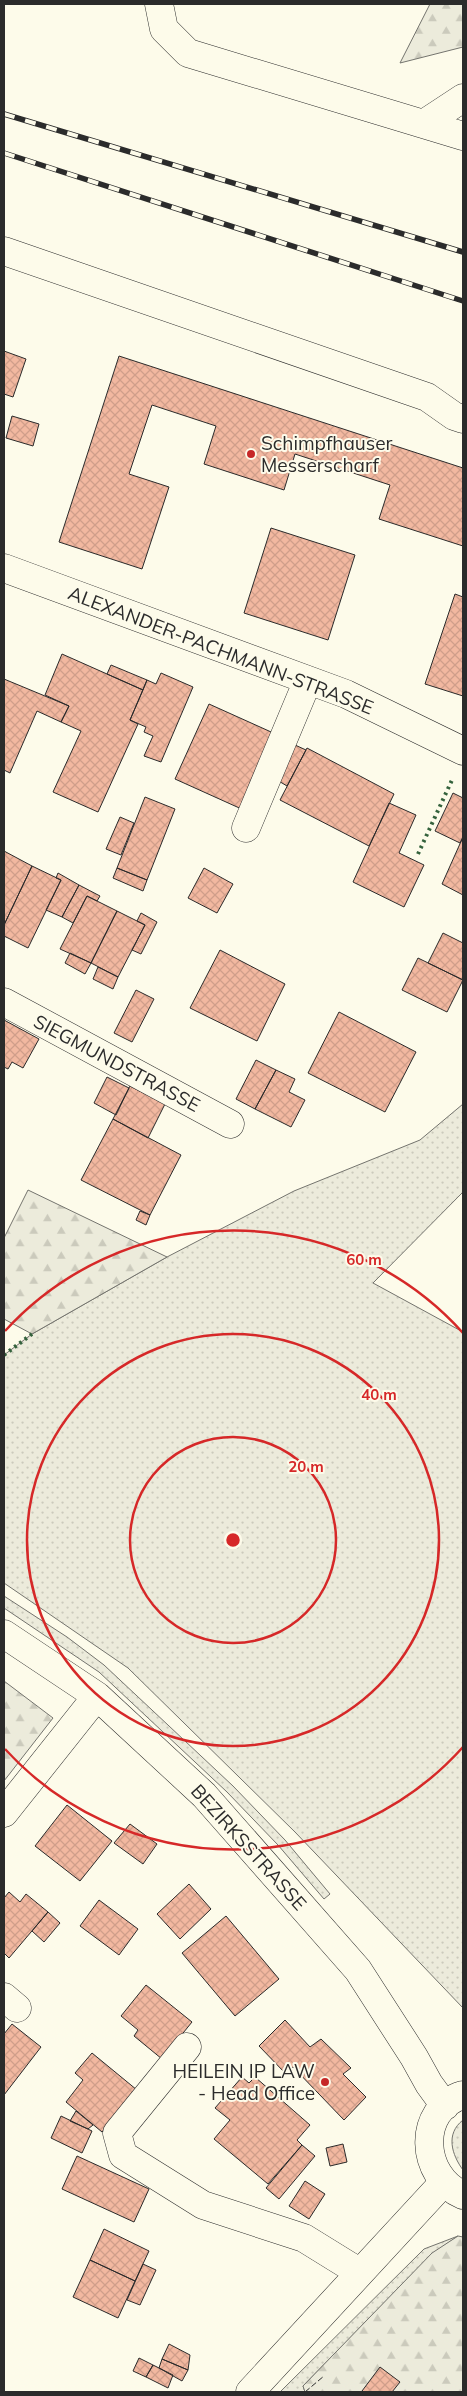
<svg xmlns="http://www.w3.org/2000/svg" width="467" height="2396" font-family="Mulish,sans-serif">
	<defs>
		<pattern id="grass-dots" width="8" height="8" patternUnits="userSpaceOnUse" patternTransform="scale(1.25)"><rect width="8" height="8" fill="#ecebdb"/><path d="M2 2h.1M6 6h.1" fill="none" stroke="#cbcabc" stroke-width="1.8" stroke-linecap="round"/></pattern>
		<pattern id="forest-firs" width="22" height="20" patternUnits="userSpaceOnUse" patternTransform="scale(1.25)"><rect width="22" height="20" fill="#ecebdb"/><path d="M5 1l3.5 6h-7zM16 11l3.5 6h-7z" fill="#cbcabc"/></pattern>
		<pattern id="building-cross-hatch" width="8" height="8" patternUnits="userSpaceOnUse" patternTransform="scale(1.25)"><rect width="8" height="8" fill="#f2b8a0"/><path d="M0 0l8 8M0 8l8-8" fill="none" stroke="#d09e8a"/></pattern>
	</defs>
	<rect width="100%" height="100%" fill="#fdfbea"/>
	<!-- grass -->
	<path fill="url(#grass-dots)" stroke="#74746e" d="M 463,1104 L 463,1192 L 373,1283 L 463,1332 L 463,2008 L 295,1832 L 128,1668 L 4,1583 L 4,1355 L 32,1334 L 167,1257 L 294,1191 L 420,1140 Z
		M 4,1596 L 67,1637 L 104,1665 L 233,1786 L 285,1840 L 330,1894 L 324,1899 L 278,1845 L 227,1792 L 99,1672 L 4,1608 Z
		M 463,2120 L 463,2170 C 452,2155 445,2134 463,2120 Z
		M 458,2236 L 432,2254 L 303,2386 L 305,2392 L 280,2392 L 424,2249 Z"/>
	<!-- forest -->
	<path fill="url(#forest-firs)" stroke="#74746e" d="M 430,4 L 463,4 L 463,47 L 400,63 Z
		M 28,1190 L 167,1257 L 32,1334 L 4,1319 L 4,1238 Z
		M 4,1681 L 53,1718 L 4,1781 Z
		M 458,2236 L 463,2237 L 463,2392 L 305,2392 L 303,2386 L 432,2253 Z"/>
	<!-- building -->
	<path fill="url(#building-cross-hatch)" stroke="#2b2b2b" d="M 4,351 L 26,359 L 13,397 L 4,394 Z
		M 119,356 L 463,468 L 463,546 L 379,519 L 390,485 L 295,454 L 284,490 L 204,464 L 216,426 L 152,405 L 129,474 L 169,487 L 142,569 L 59,542 Z
		M 12,416 L 39,424 L 33,446 L 6,438 Z
		M 271,528 L 355,555 L 328,640 L 244,613 Z
		M 455,594 L 463,597 L 463,696 L 425,684 Z
		M 62,654 L 143,690 L 130,720 L 138,724 L 98,812 L 53,792 L 81,731 L 61,722 L 69,706 L 45,695 Z
		M 111,665 L 147,680 L 143,690 L 107,674 Z
		M 161,673 L 193,687 L 161,762 L 144,756 L 153,736 L 144,732 L 146,727 L 130,720 L 147,680 L 156,684 Z
		M 4,679 L 69,706 L 61,722 L 37,711 L 10,773 L 4,770 Z
		M 209,704 L 280,736 L 246,811 L 175,779 Z
		M 295,745 L 306,750 L 287,786 L 277,780 Z
		M 307,748 L 394,794 L 369,846 L 280,800 Z
		M 453,793 L 463,798 L 463,837 L 460,843 L 435,831 Z
		M 145,797 L 175,809 L 147,880 L 117,868 Z
		M 389,803 L 416,815 L 399,853 L 424,865 L 404,907 L 353,882 Z
		M 120,817 L 134,823 L 121,855 L 106,849 Z
		M 463,837 L 463,895 L 442,884 Z
		M 4,851 L 32,866 L 4,925 Z
		M 32,866 L 61,880 L 28,948 L 4,936 L 4,925 Z
		M 117,868 L 147,880 L 143,891 L 113,878 Z
		M 204,868 L 233,884 L 217,913 L 188,898 Z
		M 58,873 L 79,885 L 62,917 L 46,910 L 61,880 L 56,878 Z
		M 79,885 L 100,896 L 97,901 L 87,896 L 73,923 L 62,917 Z
		M 87,896 L 117,911 L 91,963 L 60,949 Z
		M 117,911 L 145,925 L 118,977 L 91,963 Z
		M 141,913 L 157,922 L 141,954 L 132,950 L 145,925 L 137,921 Z
		M 443,933 L 463,943 L 463,980 L 428,963 Z
		M 220,950 L 285,984 L 257,1041 L 190,1008 Z
		M 70,953 L 91,963 L 85,974 L 65,963 Z
		M 418,958 L 463,980 L 447,1012 L 402,990 Z
		M 98,967 L 118,977 L 113,989 L 93,979 Z
		M 136,990 L 154,999 L 132,1042 L 114,1033 Z
		M 339,1012 L 416,1052 L 385,1112 L 308,1073 Z
		M 4,1020 L 39,1039 L 23,1068 L 12,1062 L 8,1069 L 4,1067 Z
		M 256,1060 L 276,1070 L 255,1109 L 236,1099 Z
		M 276,1070 L 295,1079 L 289,1092 L 305,1100 L 291,1127 L 255,1109 Z
		M 107,1077 L 129,1088 L 116,1115 L 94,1103 Z
		M 130,1086 L 165,1104 L 148,1138 L 113,1119 Z
		M 113,1119 L 181,1155 L 150,1215 L 81,1180 Z
		M 140,1211 L 150,1215 L 146,1225 L 136,1220 Z
		M 67,1805 L 112,1841 L 80,1881 L 35,1846 Z
		M 130,1824 L 157,1844 L 143,1864 L 114,1843 Z
		M 189,1884 L 211,1909 L 180,1939 L 157,1914 Z
		M 9,1892 L 20,1902 L 26,1894 L 48,1912 L 9,1958 L 4,1953 L 4,1898 Z
		M 99,1900 L 138,1929 L 119,1955 L 80,1926 Z
		M 48,1912 L 60,1923 L 44,1942 L 32,1931 Z
		M 226,1916 L 279,1979 L 235,2016 L 182,1953 Z
		M 146,1985 L 192,2022 L 162,2059 L 134,2036 L 138,2030 L 121,2016 Z
		M 285,2020 L 310,2047 L 321,2039 L 351,2068 L 343,2074 L 366,2097 L 344,2120 L 293,2067 L 285,2073 L 259,2046 Z
		M 12,2024 L 41,2047 L 4,2095 L 4,2034 Z
		M 92,2053 L 137,2090 L 102,2132 L 66,2102 L 83,2080 L 75,2073 Z
		M 242,2077 L 249,2083 L 255,2077 L 310,2125 L 297,2140 L 302,2145 L 268,2184 L 214,2139 L 230,2120 L 215,2108 Z
		M 76,2111 L 93,2125 L 88,2129 L 70,2121 Z
		M 61,2116 L 92,2131 L 82,2153 L 51,2138 Z
		M 343,2144 L 347,2162 L 330,2166 L 326,2148 Z
		M 302,2145 L 315,2156 L 279,2199 L 266,2188 Z
		M 77,2156 L 149,2189 L 134,2222 L 62,2189 Z
		M 305,2181 L 325,2194 L 309,2219 L 289,2206 Z
		M 104,2229 L 149,2251 L 135,2281 L 90,2260 Z
		M 90,2260 L 135,2281 L 118,2318 L 73,2297 Z
		M 143,2264 L 156,2270 L 140,2305 L 127,2300 Z
		M 169,2344 L 190,2355 L 188,2370 L 162,2359 Z
		M 139,2358 L 153,2365 L 146,2377 L 133,2371 Z
		M 162,2359 L 188,2370 L 182,2381 L 159,2368 Z
		M 153,2365 L 173,2375 L 168,2388 L 146,2377 Z
		M 380,2367 L 400,2382 L 392,2392 L 364,2392 L 362,2391 Z"/>
	<g fill="none" stroke-linecap="round" stroke-linejoin="round">
		<defs>
			<path id="minor" d="M 159,4 L 164,29 L 188,53 L 463,136
				M 425,123 L 463,98
				M 4,251 L 427,397 L 454,416 L 463,419
				M 4,568 L 346,694 L 463,751
				M 246,828 L 308,680
				M 4,1002 L 230,1124
				M 4,1634 L 97,1696 L 204,1795 L 358,1970 L 414,2057 L 429,2084 L 445,2106
				M 4,1813 L 97,1696
				M 4,1997 L 17,2008
				M 187,2047 L 117,2133 L 123,2155 L 203,2205 L 304,2238 L 359,2272
				M 463,2095 C 416,2109 420,2177 463,2195
				M 250,2392 L 444,2182"/>
		</defs>
		<!-- minor casing -->
		<use href="#minor" stroke="#2b2b2b" stroke-width="29"/>
		<!-- minor -->
		<use href="#minor" stroke="#fdfbea" stroke-width="28"/>
		<defs>
			<path id="rail" d="M 4,114 L 463,252
				M 4,153 L 463,301"/>
		</defs>
		<!-- rail casing -->
		<use href="#rail" stroke="#2b2b2b" stroke-width="5.5"/>
		<!-- rail -->
		<use href="#rail" stroke="#fdfbea" stroke-width="4" stroke-dasharray="11" stroke-linecap="butt"/>
		<!-- hedge -->
		<path stroke="#34623c" stroke-width="4" stroke-dasharray="2.5 4" stroke-linecap="butt" d="M 418,854 L 452,780
			M 4,1355 L 32,1334"/>
		<!-- fence -->
		<path stroke="#2b2b2b" stroke-width="1" stroke-dasharray="6 2.5" stroke-linecap="butt" d="M 305,2392 L 324,2376"/>
	</g>
	<!-- distance rings -->
	<g fill="none" stroke="#d62828" stroke-width="2.5">
		<circle cx="233" cy="1540" r="103"/>
		<circle cx="233" cy="1540" r="206"/>
		<path d="M463 1747A309 309 0 0 1 5 1749M5 1331A309 309 0 0 1 463 1333"/>
	</g>
	<!-- markers -->
	<g fill="#c62828" stroke="#fdfbea" stroke-width="2">
		<circle cx="251" cy="454" r="5"/>
		<circle cx="325" cy="2082" r="5"/>
	</g>
	<g text-anchor="middle" dominant-baseline="central" stroke-width="4" stroke-linejoin="round" paint-order="stroke">
		<!-- poi labels -->
		<g font-size="19" fill="#2b2b2b" stroke="#fdfbea" text-anchor="start">
			<text x="261" y="443">Schimpfhauser<tspan x="261" dy="22">Messerscharf</tspan></text>
			<text x="315" y="2071" text-anchor="end">HEILEIN IP LAW<tspan x="315" dy="22">- Head Office</tspan></text>
		</g>
		<!-- street labels -->
		<g font-size="19" fill="#2b2b2b" stroke="#fdfbea">
			<text transform="translate(221 650) rotate(21)">ALEXANDER-PACHMANN-STRASSE</text>
			<text transform="translate(117 1063) rotate(28)">SIEGMUNDSTRASSE</text>
			<text transform="translate(249 1847) rotate(48)">BEZIRKSSTRASSE</text>
		</g>
	</g>
	<circle cx="233" cy="1540" r="8" fill="#d62828" stroke="#fdfbea" stroke-width="2.5"/>
	<g font-size="15" text-anchor="middle" font-weight="bold" fill="#d62828" stroke="#fdfbea" stroke-width="4" stroke-linejoin="round" paint-order="stroke">
		<text x="364" y="1265">60 m</text>
		<text x="379" y="1400">40 m</text>
		<text x="306" y="1472">20 m</text>
	</g>
	<!-- border -->
	<rect width="467" height="2396" fill="none" stroke="#2b2b2b" stroke-width="10"/>
</svg>
